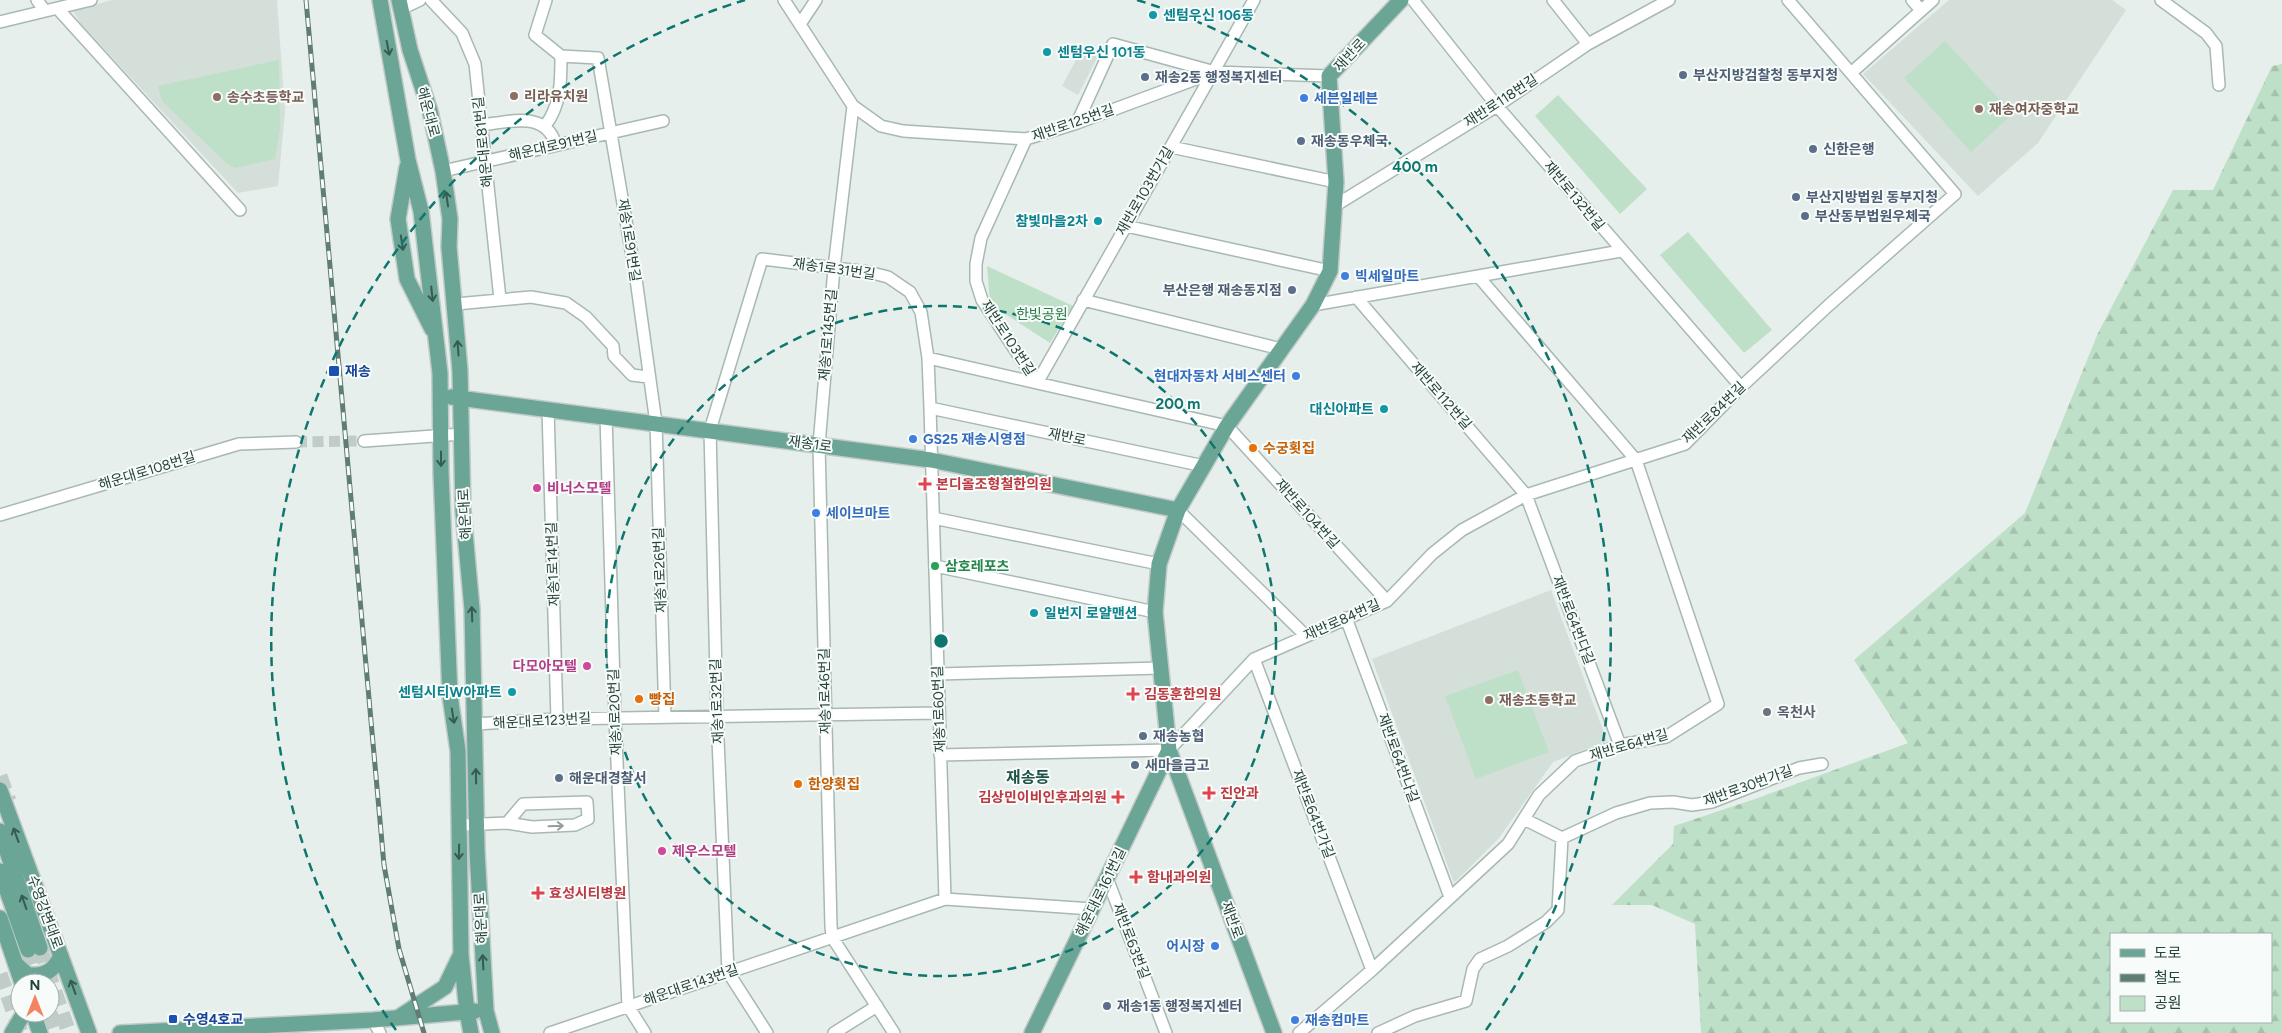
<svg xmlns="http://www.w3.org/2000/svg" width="2282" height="1033" font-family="Figtree,'Noto Sans KR',sans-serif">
	<defs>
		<pattern id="forest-firs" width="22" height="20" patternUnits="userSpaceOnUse" patternTransform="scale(1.25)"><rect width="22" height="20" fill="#bfe0c8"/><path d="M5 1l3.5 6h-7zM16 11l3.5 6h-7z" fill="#a4c1ad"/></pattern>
	</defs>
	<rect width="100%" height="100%" fill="#e6efeb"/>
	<!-- built -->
	<path fill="#d4dfda" d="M 112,0 L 277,0 L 285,112 L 278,186 L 238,193 L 81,24 L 73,11 Z
		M 1949,0 L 2112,0 L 2126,10 L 2038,143 L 1978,196 L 1863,74 Z
		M 1084,45 L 1093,50 L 1097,58 L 1078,95 L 1062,86 Z
		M 1551,590 L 1607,741 L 1553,762 L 1499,838 L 1454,883 L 1372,659 Z"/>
	<!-- green -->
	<path fill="#bfe0c8" d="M 1945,41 L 2013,114 L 1971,152 L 1904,78 Z
		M 279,60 L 280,129 L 275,159 L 235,168 L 227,164 L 162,101 L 158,86 Z
		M 1558,95 L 1647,189 L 1620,214 L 1535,116 Z
		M 1688,232 L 1772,330 L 1744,353 L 1660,255 Z
		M 987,266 L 1073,306 L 1050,343 L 990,304 Z
		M 1518,670 L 1549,752 L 1476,779 L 1445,696 Z"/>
	<!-- forest -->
	<path fill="url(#forest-firs)" fill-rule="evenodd" d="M 2282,64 L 2282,1033 L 1701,1033 L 1695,924 L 1652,905 L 1612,905 L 1673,844 L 1674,826 L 1755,799 L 1908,743 L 1854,660 L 2025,513 L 2098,333 L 2173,190 L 2213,190 L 2272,66 ZM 2111,934 L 2271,934 L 2271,1022 L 2111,1022 Z"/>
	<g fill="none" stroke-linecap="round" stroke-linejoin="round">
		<!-- minor-tunnel -->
		<path stroke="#bfccc8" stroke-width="11" stroke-dasharray="11 5.5" stroke-linecap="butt" d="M 296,442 L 364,441"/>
		<!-- major-tunnel -->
		<path stroke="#bfccc8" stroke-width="15" stroke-dasharray="15 8" stroke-linecap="butt" d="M 40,948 L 69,1033
			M 28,950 L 39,983
			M 50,1013 L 57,1033"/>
		<!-- highway-tunnel -->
		<path stroke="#bfccc8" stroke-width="15" stroke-dasharray="15 8" stroke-linecap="butt" d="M 0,776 L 9,801
			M 0,974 L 21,1033"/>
		<defs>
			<path id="minor" d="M 37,0 L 45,11
				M 431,0 L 462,33 L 475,64 L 500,299
				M 546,0 L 535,35 L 561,56 L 598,58 L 636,279 L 656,423 L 665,717
				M 784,0 L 853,106 L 881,126 L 903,131 L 1026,139 L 1077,123 L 1215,72 L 1329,76
				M 1413,0 L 1497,106 L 1741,387
				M 1553,0 L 1588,44
				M 1912,0 L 1921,10
				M 2161,0 L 2206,33 L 2216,46 L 2219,85
				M 58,9 L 240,210
				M 401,9 L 420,0
				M 0,22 L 91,0
				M 800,24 L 816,0
				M 1851,73 L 1933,0
				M 853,106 L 834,268 L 819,445 L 831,926 L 832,937 L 894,1033
				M 1077,123 L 1113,44 L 1215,72
				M 481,125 C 510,122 546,110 556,145
				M 545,126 C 561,105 561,82 561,56
				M 1026,139 L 981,238 L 976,264 L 976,281 L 982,300 L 1037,383 L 1227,426 L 1387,601
				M 1171,147 L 1336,182
				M 443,171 L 663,121
				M 1336,205 L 1497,106 L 1588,44 L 1669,0
				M 1126,226 L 1330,271
				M 1356,297 L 1526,495 L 1620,745
				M 1083,300 L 1281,349
				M 456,304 L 531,297 L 566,303 L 586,317 L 613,346 L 614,356 L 632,375 L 648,377
				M 1313,305 L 1621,251
				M 928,358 L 1037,383 L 1254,0
				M 930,408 L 1204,466
				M 548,409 L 557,719
				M 606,416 L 615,718 L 628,1006 L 645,1033
				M 364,441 L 462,434
				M 1178,510 L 1306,636
				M 0,515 L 239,444 L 296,442
				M 933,518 L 1159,564
				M 935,566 L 1155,612
				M 1346,618 L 1450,897
				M 1254,659 L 1372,970
				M 938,674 L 1160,668
				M 475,724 L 557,719 L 939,713
				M 940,755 L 1169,750 L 1254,659 L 1387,601 L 1432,554 L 1462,530 L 1526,495 L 1685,444 L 1741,387 L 1829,305 L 1955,194 L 1788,0
				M 1524,819 L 1562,838
				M 461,825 L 507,823 L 532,827 L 575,825 L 588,819 L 587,802 L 523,804 L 507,823
				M 1562,838 L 1616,813 L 1650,803 L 1673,802 L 1692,805 L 1712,802 L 1799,768 L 1822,764
				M 1107,878 L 1166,1033
				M 373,1020 L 380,1033
				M 550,1033 L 945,899 L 1092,909
				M 767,1033 L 728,972 L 717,716 L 710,430 L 762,259 L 868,272 L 888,277 L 910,292 L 921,312 L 928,358 L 930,408 L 945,899
				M 834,1033 L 877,1006
				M 1299,1033 L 1372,970 L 1508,844 L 1539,795 L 1575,761 L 1620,745 L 1666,737 L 1718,704 L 1636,460 L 1478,276
				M 1378,1033 L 1415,1016 L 1466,1001 L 1473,969 L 1480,959 L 1508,946 L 1546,922 L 1558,910 L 1562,838"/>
			<path id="major" d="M 380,0 L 408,160 L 421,211 L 440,373 L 441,472 L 450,696 L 458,751 L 461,955 L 467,1012 L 471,1033
				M 399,0 L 410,50 L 430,111 L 443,171 L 450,219 L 449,247 L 460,371 L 463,511 L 472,609 L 477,851 L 486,1011 L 492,1033
				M 407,167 L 398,219 L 407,279 L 432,329
				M 451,397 L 931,460 L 1178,510
				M 0,790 L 89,1033
				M 0,831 L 40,948
				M 0,871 L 28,950
				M 0,918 L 22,983
				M 16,964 L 28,975 C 46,976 53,971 61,956
				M 33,1013 L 40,1033
				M 399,1017 L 445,987 L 460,956
				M 12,1033 L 24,1013
				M 120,1033 L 373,1020 L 475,1011
				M 1032,1033 L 1169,750
				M 1274,1033 L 1169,750 L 1155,612 L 1159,564 L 1178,510 L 1227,426 L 1313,305 L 1330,271 L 1336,182 L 1329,76 L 1401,0"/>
		</defs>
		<!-- minor casing -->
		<use href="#minor" stroke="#a8b8b2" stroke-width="14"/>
		<!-- major casing -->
		<use href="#major" stroke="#c2cac8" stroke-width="18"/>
		<!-- minor -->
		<use href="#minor" stroke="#fff" stroke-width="11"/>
		<!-- major -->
		<use href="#major" stroke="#6aa596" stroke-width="15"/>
		<defs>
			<path id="rail" d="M 306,0 L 384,865 L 399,949 L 424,1033"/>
		</defs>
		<!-- rail casing -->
		<use href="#rail" stroke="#5f7d75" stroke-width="5"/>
		<!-- rail -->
		<use href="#rail" stroke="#f7fbf9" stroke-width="3" stroke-dasharray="9" stroke-linecap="butt"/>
	</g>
	<!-- one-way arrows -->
	<defs><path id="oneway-shaft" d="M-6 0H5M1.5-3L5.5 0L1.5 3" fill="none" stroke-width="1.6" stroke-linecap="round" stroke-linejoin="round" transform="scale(1.25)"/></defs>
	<g stroke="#365b51">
		<use href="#oneway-shaft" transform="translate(388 48) rotate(79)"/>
		<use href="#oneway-shaft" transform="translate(447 199) rotate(-98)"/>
		<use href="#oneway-shaft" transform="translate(402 243) rotate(81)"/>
		<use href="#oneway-shaft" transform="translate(432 294) rotate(84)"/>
		<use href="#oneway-shaft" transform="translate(458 348) rotate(-94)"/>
		<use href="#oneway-shaft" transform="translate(441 459) rotate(90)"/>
		<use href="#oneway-shaft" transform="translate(472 614) rotate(-92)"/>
		<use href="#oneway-shaft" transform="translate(453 716) rotate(81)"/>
		<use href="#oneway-shaft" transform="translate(476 776) rotate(-91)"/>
		<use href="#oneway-shaft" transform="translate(16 835) rotate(-110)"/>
		<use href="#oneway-shaft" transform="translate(459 852) rotate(91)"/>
		<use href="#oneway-shaft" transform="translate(24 902) rotate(-109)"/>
		<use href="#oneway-shaft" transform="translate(483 962) rotate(-93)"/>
		<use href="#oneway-shaft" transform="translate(73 987) rotate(-110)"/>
	</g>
	<use stroke="#92a09c" href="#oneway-shaft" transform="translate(556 826) rotate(-2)"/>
	<!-- distance rings -->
	<g fill="none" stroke="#0f766e" stroke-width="2.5" stroke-dasharray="9 6">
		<circle cx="941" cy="641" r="335"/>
		<path d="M396 1030A670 670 0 0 1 745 0M1137 0A670 670 0 0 1 1486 1030"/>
	</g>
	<!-- markers -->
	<g fill="#0f9aa8" stroke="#f7fbf9" stroke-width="2">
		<circle cx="1153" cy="15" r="5"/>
		<circle cx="1047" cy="52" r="5"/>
		<circle cx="1098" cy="221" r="5"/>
		<circle cx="1384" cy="409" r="5"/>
		<circle cx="1034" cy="613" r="5"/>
		<circle cx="512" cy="692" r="5"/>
	</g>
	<g fill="#5c6f8a" stroke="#f7fbf9" stroke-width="2">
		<circle cx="1683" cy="75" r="5"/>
		<circle cx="1145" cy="77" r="5"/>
		<circle cx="1301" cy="141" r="5"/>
		<circle cx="1813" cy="149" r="5"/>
		<circle cx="1796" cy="197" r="5"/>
		<circle cx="1805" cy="216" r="5"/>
		<circle cx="1292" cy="290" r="5"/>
		<circle cx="1143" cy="736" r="5"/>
		<circle cx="1135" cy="765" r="5"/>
		<circle cx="559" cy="778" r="5"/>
		<circle cx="1107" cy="1006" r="5"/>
	</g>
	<g fill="#8d6e63" stroke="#f7fbf9" stroke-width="2">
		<circle cx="514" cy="96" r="5"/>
		<circle cx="217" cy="97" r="5"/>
		<circle cx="1979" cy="109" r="5"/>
		<circle cx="1489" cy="700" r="5"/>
	</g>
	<g fill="#3f7fe0" stroke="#f7fbf9" stroke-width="2">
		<circle cx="1304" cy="98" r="5"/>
		<circle cx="1345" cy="276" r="5"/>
		<circle cx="1296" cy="376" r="5"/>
		<circle cx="913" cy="439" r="5"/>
		<circle cx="816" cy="513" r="5"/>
		<circle cx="1215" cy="946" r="5"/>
		<circle cx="1295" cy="1020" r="5"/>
	</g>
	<g fill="#1a4fb4" stroke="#f7fbf9" stroke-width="2">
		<rect x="328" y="365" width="12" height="12" rx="2.5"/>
		<rect x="168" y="1014" width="10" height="10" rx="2.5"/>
	</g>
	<g fill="#e8710a" stroke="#f7fbf9" stroke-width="2">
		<circle cx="1253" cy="448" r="5"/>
		<circle cx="639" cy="699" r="5"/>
		<circle cx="798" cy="784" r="5"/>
	</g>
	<g fill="#e0444e" stroke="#f7fbf9" stroke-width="2">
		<path d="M922.5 476.5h5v5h5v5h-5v5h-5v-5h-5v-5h5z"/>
		<path d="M1130.5 686.5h5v5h5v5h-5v5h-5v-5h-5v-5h5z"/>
		<path d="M1206.5 785.5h5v5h5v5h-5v5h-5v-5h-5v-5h5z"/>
		<path d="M1115.5 789.5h5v5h5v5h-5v5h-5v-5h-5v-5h5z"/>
		<path d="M1133.5 869.5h5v5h5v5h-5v5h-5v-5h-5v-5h5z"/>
		<path d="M535.5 885.5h5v5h5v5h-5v5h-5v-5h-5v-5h5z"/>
	</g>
	<g fill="#d1479c" stroke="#f7fbf9" stroke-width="2">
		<circle cx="537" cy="488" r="5"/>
		<circle cx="587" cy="666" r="5"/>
		<circle cx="662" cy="851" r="5"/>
	</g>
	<circle fill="#2e9e5b" stroke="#f7fbf9" stroke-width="2" cx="935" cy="566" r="5"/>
	<circle fill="#6b7280" stroke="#f7fbf9" stroke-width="2" cx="1767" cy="712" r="5"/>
	<g text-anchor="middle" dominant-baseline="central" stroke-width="4" stroke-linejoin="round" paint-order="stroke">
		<!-- culture labels -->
		<g font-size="14" font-weight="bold" fill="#0d838f" stroke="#f7fbf9" text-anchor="start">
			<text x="1163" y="15">센텀우신 106동</text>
			<text x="1057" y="52">센텀우신 101동</text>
			<text x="1088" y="221" text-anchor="end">참빛마을2차</text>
			<text x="1374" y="409" text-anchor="end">대신아파트</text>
			<text x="1044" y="613">일번지 로얄맨션</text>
			<text x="502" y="692" text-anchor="end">센텀시티W아파트</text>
		</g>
		<!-- street labels -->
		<g font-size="14" fill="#24423a" stroke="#f7fbf9">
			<text transform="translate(1350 55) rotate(-47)">재반로</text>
			<text transform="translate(1501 101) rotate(-33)">재반로118번길</text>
			<text transform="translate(428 112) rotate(75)">해운대로</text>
			<text transform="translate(1073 123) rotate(-19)">재반로125번길</text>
			<text transform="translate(483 142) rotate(-96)">해운대로81번길</text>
			<text transform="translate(553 146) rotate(-13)">해운대로91번길</text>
			<text transform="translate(1145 191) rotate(-60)">재반로103번가길</text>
			<text transform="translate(1574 196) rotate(50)">재반로132번길</text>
			<text transform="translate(629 240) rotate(81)">재송1로91번길</text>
			<text transform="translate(834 269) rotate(8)">재송1로31번길</text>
			<text transform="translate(828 335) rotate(-85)">재송1로145번길</text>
			<text transform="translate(1008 338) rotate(57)">재반로103번길</text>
			<text transform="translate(1441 396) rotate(49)">재반로112번길</text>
			<text transform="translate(1714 413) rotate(-44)">재반로84번길</text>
			<text transform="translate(1067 437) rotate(12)">재반로</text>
			<text transform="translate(810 444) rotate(8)">재송1로</text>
			<text transform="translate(147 471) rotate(-17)">해운대로108번길</text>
			<text transform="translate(465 514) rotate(-93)">해운대로</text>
			<text transform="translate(1307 514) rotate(48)">재반로104번길</text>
			<text transform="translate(553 564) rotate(-92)">재송1로14번길</text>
			<text transform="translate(660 570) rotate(-92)">재송1로26번길</text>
			<text transform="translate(1342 620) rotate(-24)">재반로84번길</text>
			<text transform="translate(1573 620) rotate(69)">재반로64번다길</text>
			<text transform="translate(825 691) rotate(-91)">재송1로46번길</text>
			<text transform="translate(717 701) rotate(-92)">재송1로32번길</text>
			<text transform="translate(939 709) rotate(-92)">재송1로60번길</text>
			<text transform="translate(615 712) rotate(-92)">재송1로20번길</text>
			<text transform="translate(542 721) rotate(-3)">해운대로123번길</text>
			<text transform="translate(1629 745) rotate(-16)">재반로64번길</text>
			<text transform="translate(1398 758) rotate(70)">재반로64번나길</text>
			<text transform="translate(1748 786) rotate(-20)">재반로30번가길</text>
			<text transform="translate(1313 814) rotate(69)">재반로64번가길</text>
			<text transform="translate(1101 892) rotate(-64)">해운대로161번길</text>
			<text transform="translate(45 912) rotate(70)">수영강변대로</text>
			<text transform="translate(481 918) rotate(-93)">해운대로</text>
			<text transform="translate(1232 920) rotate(70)">재반로</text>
			<text transform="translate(1131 941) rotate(69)">재반로63번길</text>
			<text transform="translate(691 985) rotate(-19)">해운대로143번길</text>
		</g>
		<!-- service labels -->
		<g font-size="14" font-weight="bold" fill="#4e5e75" stroke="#f7fbf9" text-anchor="start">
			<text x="1693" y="75">부산지방검찰청 동부지청</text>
			<text x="1155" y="77">재송2동 행정복지센터</text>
			<text x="1311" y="141">재송동우체국</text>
			<text x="1823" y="149">신한은행</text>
			<text x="1806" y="197">부산지방법원 동부지청</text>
			<text x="1815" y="216">부산동부법원우체국</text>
			<text x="1282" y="290" text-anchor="end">부산은행 재송동지점</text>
			<text x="1153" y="736">재송농협</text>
			<text x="1145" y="765">새마을금고</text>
			<text x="569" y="778">해운대경찰서</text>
			<text x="1117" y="1006">재송1동 행정복지센터</text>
		</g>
		<!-- education labels -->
		<g font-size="14" font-weight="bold" fill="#785e54" stroke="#f7fbf9" text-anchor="start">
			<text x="524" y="96">리라유치원</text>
			<text x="227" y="97">송수초등학교</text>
			<text x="1989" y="109">재송여자중학교</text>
			<text x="1499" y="700">재송초등학교</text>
		</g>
		<!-- shop labels -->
		<g font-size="14" font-weight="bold" fill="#366cbe" stroke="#f7fbf9" text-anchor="start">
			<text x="1314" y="98">세븐일레븐</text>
			<text x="1355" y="276">빅세일마트</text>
			<text x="1286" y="376" text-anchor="end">현대자동차 서비스센터</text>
			<text x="923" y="439">GS25 재송시영점</text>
			<text x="826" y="513">세이브마트</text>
			<text x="1205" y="946" text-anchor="end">어시장</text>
			<text x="1305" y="1020">재송컴마트</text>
		</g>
		<!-- park labels -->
		<g font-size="14" fill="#2d7a4b" stroke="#f7fbf9">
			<text x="1042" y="314">한빛공원</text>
		</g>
		<!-- transit labels -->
		<g font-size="14" font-weight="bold" fill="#164399" stroke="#f7fbf9" text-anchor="start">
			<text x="345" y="371">재송</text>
			<text x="183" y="1019">수영4호교</text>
		</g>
		<!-- food labels -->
		<g font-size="14" font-weight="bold" fill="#c56008" stroke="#f7fbf9" text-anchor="start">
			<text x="1263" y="448">수궁횟집</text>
			<text x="649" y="699">빵집</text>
			<text x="808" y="784">한양횟집</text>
		</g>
		<!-- health labels -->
		<g font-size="14" font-weight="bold" fill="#be3a42" stroke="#f7fbf9" text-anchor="start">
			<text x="936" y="484">본디올조형철한의원</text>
			<text x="1144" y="694">김동훈한의원</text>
			<text x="1220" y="793">진안과</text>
			<text x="1107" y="797" text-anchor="end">김상민이비인후과의원</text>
			<text x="1147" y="877">함내과의원</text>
			<text x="549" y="893">효성시티병원</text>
		</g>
		<!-- hotel labels -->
		<g font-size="14" font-weight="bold" fill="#b23c85" stroke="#f7fbf9" text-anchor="start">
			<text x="547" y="488">비너스모텔</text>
			<text x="577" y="666" text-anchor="end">다모아모텔</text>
			<text x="672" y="851">제우스모텔</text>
		</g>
		<!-- leisure labels -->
		<g font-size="14" font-weight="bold" fill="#27864d" stroke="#f7fbf9" text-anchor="start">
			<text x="945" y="566">삼호레포츠</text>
		</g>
		<!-- worship labels -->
		<g font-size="14" font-weight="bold" fill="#5b616d" stroke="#f7fbf9" text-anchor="start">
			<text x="1777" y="712">옥천사</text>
		</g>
		<!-- quarter labels -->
		<g font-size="16" font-weight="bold" fill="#1f5548" stroke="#f7fbf9">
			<text x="1028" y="777">재송동</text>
		</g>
	</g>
	<circle cx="941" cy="641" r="8" fill="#0f766e" stroke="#f7fbf9" stroke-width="2.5"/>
	<g font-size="15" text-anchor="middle" font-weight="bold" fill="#0f766e" stroke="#f7fbf9" stroke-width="4" stroke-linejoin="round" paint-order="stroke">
		<text x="1415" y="172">400 m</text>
		<text x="1178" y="409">200 m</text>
	</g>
	<!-- legend -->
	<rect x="2110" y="933" width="162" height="90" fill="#f7fbf9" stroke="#a3b1ad"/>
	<rect x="2120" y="949" width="25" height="8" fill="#6aa596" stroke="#a3b1ad"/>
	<text x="2154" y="958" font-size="15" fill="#24423a">도로</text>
	<rect x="2120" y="974" width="25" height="8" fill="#5f7d75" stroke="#a3b1ad"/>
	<text x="2154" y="983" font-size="15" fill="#24423a">철도</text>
	<rect x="2120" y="996" width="25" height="15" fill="#bfe0c8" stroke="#a3b1ad"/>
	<text x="2154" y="1008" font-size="15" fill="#24423a">공원</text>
	<!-- north arrow -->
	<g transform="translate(35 998)"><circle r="24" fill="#f7fbf9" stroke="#a3b1ad"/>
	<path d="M0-4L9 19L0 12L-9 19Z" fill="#f4845f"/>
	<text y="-8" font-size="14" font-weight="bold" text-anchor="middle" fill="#24423a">N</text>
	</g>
</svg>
